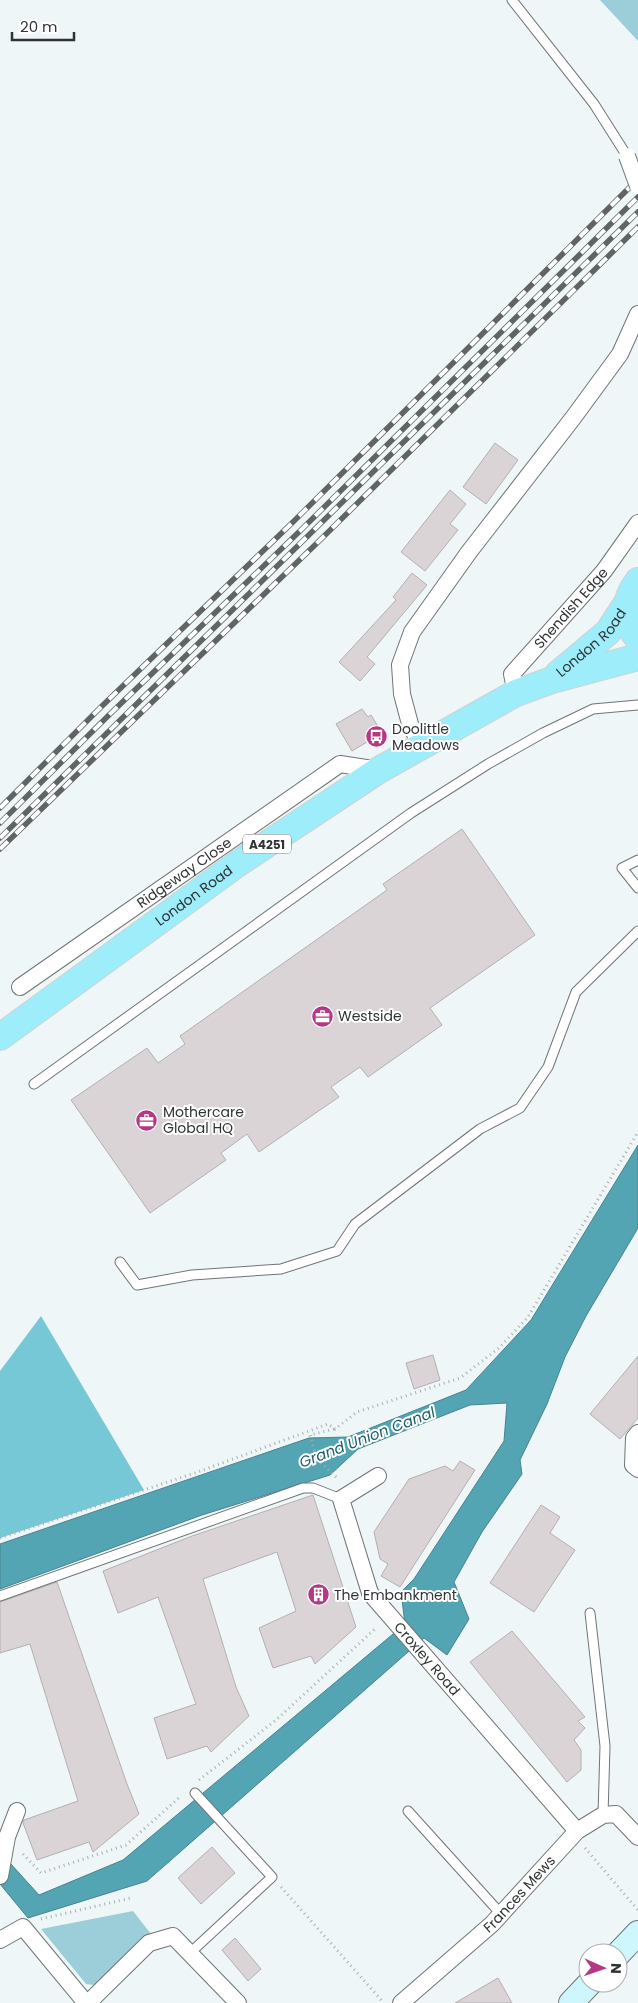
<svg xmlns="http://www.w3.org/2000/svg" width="638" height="2003" font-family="Poppins,sans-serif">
	<rect width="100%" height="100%" fill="#eef6f7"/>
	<!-- green -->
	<path fill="#9bced8" d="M 600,0 L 638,0 L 638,41 Z
		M 133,1911 L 151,1934 L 94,1985 L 86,1984 L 41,1929 Z"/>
	<!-- forest -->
	<path fill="#76c8d6" d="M 41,1316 L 144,1490 L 0,1538 L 0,1371 Z"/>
	<!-- water -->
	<path fill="#54a5b4" stroke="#49838e" d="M 638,1145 L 638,1228 L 586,1316 L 565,1357 L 547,1404 L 520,1460 L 522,1474 L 482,1532 L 454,1582 L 469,1619 L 447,1655 L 424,1638 L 147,1881 L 28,1918 L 0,1884 L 0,1852 L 39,1895 L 123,1860 L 405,1624 L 401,1592 L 414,1579 L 504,1441 L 507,1403 L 470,1405 L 358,1449 L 330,1475 L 202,1515 L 0,1589 L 0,1544 L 309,1438 L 348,1437 L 466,1390 L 531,1320 Z"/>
	<!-- building -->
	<path fill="#dad4d7" stroke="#b5afb2" d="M 495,443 L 518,460 L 486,504 L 463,487 Z
		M 450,490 L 466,504 L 450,524 L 458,530 L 425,571 L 401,552 Z
		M 412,573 L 427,585 L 367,657 L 375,664 L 360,681 L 339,662 L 396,600 L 393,597 Z
		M 362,709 L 368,717 L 371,715 L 382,733 L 352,751 L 336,724 Z
		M 462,829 L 535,935 L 430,1008 L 442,1025 L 368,1077 L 360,1067 L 331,1087 L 339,1097 L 259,1152 L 247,1134 L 221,1153 L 226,1160 L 150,1213 L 71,1100 L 147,1048 L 158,1063 L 185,1044 L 180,1036 L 387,890 L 383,884 Z
		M 433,1355 L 440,1380 L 414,1389 L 406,1363 Z
		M 638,1356 L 638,1418 L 620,1439 L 590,1414 Z
		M 460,1461 L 475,1470 L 400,1587 L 381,1576 L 388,1564 L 380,1559 L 374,1532 L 409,1479 L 445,1466 L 453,1471 Z
		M 313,1495 L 356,1627 L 315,1664 L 311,1656 L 273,1668 L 259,1628 L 296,1611 L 277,1552 L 203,1579 L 236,1687 L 249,1716 L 211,1752 L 207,1746 L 167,1759 L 154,1718 L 196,1704 L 158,1597 L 118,1613 L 103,1571 L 192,1536 Z
		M 541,1505 L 560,1517 L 550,1533 L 575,1550 L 534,1612 L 490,1583 Z
		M 57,1582 L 127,1784 L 139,1814 L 93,1852 L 89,1842 L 37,1860 L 23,1823 L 24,1820 L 78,1801 L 30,1644 L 0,1653 L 0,1602 Z
		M 512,1631 L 585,1717 L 578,1721 L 585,1728 L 574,1740 L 581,1750 L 581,1770 L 567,1782 L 470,1662 Z
		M 212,1847 L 235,1873 L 201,1904 L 178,1878 Z
		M 235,1938 L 261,1969 L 248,1981 L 222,1950 Z
		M 498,1978 L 512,2003 L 455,2003 Z"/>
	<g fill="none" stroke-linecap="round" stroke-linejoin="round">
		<defs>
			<path id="lane" d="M 512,0 L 594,104 L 627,156
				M 638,860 L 622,868 L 638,888
				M 34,1084 L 411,813 L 488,764 L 543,733 L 593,709 L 638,705
				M 120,1262 L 137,1285 L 192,1275 L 281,1269 L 337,1251 L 355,1224 L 480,1129 L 520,1108 L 548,1067 L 576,992 L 638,931
				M 0,1596 L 303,1488 L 313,1488 L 341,1499
				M 590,1613 L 605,1746 L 603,1815
				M 408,1811 L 501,1914
				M 190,1953 L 272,1877 L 195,1793"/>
			<g id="street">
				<path id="s1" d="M 516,693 L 512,674 L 604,571 L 638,523"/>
				<path d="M 421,746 L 410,724 L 402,694 L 400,665 L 412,632 L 469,552 L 573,418 L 620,354 L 638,314"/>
				<path id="s2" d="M 20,987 L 340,764 L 379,770"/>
				<path d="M 638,1433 L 634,1438 L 633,1465 L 638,1469"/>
				<path id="s3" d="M 378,1476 L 341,1499 L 370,1593 L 577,1831"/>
				<path d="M 0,1876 L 7,1837 L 17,1811"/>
				<path d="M 0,1940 L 23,1927 L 86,2003"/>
				<path d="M 88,2003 L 149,1943 L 173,1936 L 238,2003"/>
				<path id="s4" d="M 401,2003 L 492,1924 L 577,1831 L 603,1815 L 616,1814 L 638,1837"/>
			</g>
			<path id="secondary" d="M 618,1954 L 638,1933
				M 571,2003 L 590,1983"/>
			<g id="primary">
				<path d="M 638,581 C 624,599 622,621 638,638"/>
				<path id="s5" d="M 558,674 L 608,632 L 627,603"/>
				<path id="s6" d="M 0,1037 L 237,864 L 379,770 L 516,693 L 552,680 L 638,657"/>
			</g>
		</defs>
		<!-- lane casing -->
		<use href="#lane" stroke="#6f7576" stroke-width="11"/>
		<!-- street casing -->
		<use href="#street" stroke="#6f7576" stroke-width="18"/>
		<!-- secondary casing -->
		<use href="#secondary" stroke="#6f7576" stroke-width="26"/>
		<!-- primary casing -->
		<use href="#primary" stroke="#d1d2d2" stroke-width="28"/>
		<!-- path -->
		<path stroke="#a9afb0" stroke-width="3" stroke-dasharray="1 4" stroke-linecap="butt" d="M 334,1429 L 310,1435 L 317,1459 L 338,1479
			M 0,1538 L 195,1473 L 328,1424 L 335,1429 L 357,1412 L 460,1378 L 499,1348 L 528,1317 L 638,1132
			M 199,1780 L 276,1720 L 376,1628
			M 585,1848 L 638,1910
			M 23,1854 L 41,1873 L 126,1845 L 181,1796
			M 281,1887 L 383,2002
			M 41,1919 L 131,1898"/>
		<!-- lane -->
		<use href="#lane" stroke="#fff" stroke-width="9"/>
		<!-- street -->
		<use href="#street" stroke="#fff" stroke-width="16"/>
		<!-- secondary -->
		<use href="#secondary" stroke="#cef6fd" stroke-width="24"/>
		<!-- primary -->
		<use href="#primary" stroke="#9dedfb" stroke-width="26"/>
		<defs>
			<path id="rail" d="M 0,808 L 101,707 L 293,522 L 638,179
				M 0,823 L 109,715 L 301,530 L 638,197
				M 0,838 L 638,212
				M 0,849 L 315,545 L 638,227"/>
		</defs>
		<!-- rail casing -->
		<use href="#rail" stroke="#606465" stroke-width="5.5"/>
		<!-- rail -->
		<use href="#rail" stroke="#fff" stroke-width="4" stroke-dasharray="11" stroke-linecap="butt"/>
		<defs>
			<path id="street-bridge" d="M 627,156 L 638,186"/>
		</defs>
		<!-- street-bridge casing -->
		<use href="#street-bridge" stroke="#6f7576" stroke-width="18" stroke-linecap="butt"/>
		<!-- street-bridge -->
		<use href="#street-bridge" stroke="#fff" stroke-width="16"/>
	</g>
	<!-- icons -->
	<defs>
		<symbol id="bus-disc" viewBox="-11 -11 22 22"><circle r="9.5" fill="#b53887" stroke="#fff"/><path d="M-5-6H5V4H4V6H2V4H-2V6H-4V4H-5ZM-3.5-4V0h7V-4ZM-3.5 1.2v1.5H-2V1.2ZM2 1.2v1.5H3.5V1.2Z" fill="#fff"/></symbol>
		<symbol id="office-disc" viewBox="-11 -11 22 22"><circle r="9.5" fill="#b53887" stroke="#fff"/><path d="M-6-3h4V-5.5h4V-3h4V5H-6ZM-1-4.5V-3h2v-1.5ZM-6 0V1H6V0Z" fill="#fff"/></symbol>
		<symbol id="building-disc" viewBox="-11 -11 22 22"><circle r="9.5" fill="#b53887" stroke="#fff"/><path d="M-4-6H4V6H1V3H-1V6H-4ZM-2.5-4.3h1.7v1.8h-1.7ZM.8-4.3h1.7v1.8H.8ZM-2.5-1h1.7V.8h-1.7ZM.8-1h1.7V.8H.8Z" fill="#fff"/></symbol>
	</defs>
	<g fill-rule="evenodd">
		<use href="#bus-disc" x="364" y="724" width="25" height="25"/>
		<use href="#office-disc" x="310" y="1004" width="25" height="25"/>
		<use href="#office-disc" x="134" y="1108" width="25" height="25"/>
		<use href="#building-disc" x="306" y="1582" width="25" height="25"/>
	</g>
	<g text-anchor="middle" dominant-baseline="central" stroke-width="4" stroke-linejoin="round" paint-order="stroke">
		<!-- shield labels -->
		<rect fill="#fff" stroke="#6e7071" stroke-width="1" x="243" y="834.5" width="48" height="19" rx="4"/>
		<g font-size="12" font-weight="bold" fill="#303334">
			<text x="267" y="844">A4251</text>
		</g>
		<!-- street labels -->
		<g font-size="14" fill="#303334" stroke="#fff">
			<text stroke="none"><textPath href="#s1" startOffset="108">Shendish Edge</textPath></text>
			<text stroke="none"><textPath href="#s5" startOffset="46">London Road</textPath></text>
			<text stroke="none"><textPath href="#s2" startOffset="200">Ridgeway Close</textPath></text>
			<text stroke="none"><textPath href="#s6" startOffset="240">London Road</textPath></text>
			<text stroke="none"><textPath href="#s3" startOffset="229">Croxley Road</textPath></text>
			<text stroke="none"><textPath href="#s4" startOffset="161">Frances Mews</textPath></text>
		</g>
		<!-- poi labels -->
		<g font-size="14" fill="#303334" stroke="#fff" text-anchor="start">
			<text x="392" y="729">Doolittle<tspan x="392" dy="16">Meadows</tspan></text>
			<text x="338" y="1016">Westside</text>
			<text x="163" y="1112">Mothercare<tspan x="163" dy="16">Global HQ</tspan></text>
			<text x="334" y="1595">The Embankment</text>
		</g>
		<!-- water labels -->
		<g font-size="15" font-style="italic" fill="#1b5e69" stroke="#fff">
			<text transform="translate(367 1437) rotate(-21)">Grand Union Canal</text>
		</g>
	</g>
	<!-- north arrow -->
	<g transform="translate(603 1968) rotate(92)"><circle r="24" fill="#ffffff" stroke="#acadae"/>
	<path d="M0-4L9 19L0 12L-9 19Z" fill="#b53887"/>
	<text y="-8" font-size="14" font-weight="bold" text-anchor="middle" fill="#303334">N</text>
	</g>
	<!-- scale -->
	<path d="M12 32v8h62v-8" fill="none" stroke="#303334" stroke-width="2.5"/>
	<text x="20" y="32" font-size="15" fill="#303334" stroke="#ffffff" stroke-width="4" paint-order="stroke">20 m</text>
</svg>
